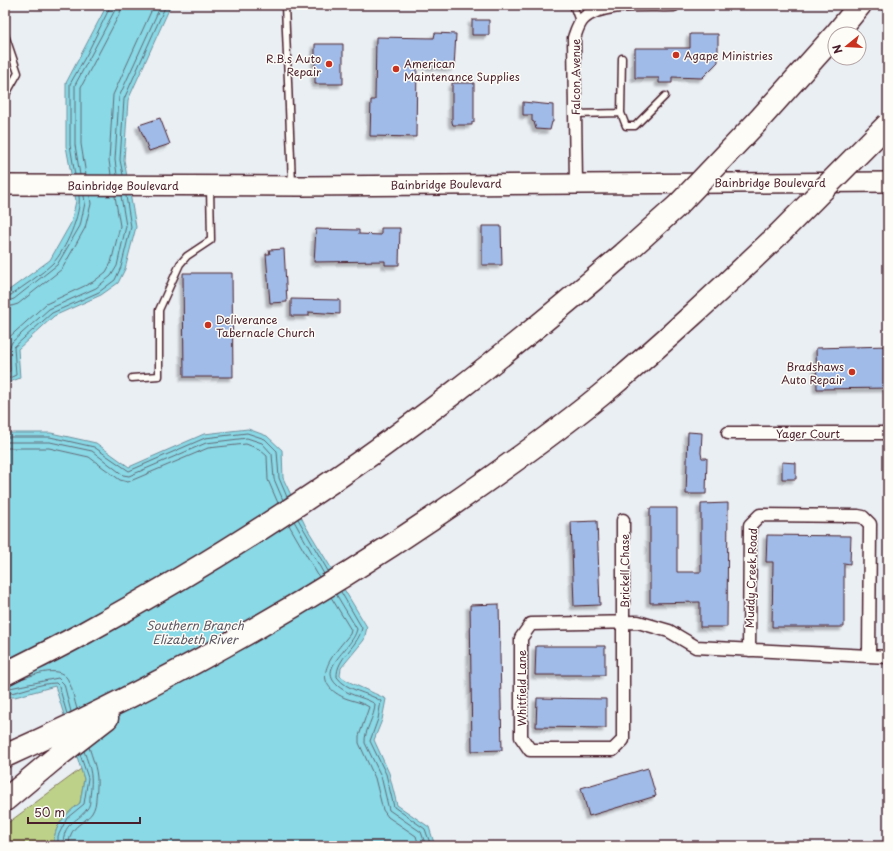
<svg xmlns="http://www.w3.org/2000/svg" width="893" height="851" font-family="'Playpen Sans',sans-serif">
	<defs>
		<filter id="shadow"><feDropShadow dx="-3.5" dy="3.5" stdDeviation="1" flood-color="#0004"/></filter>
	</defs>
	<rect width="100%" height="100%" fill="#eaeff4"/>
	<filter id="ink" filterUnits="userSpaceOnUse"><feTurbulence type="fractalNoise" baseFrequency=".025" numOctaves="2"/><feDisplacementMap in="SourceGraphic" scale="8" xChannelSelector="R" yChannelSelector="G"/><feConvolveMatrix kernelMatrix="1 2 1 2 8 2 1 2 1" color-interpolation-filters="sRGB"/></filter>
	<g filter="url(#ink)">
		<!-- green -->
		<path fill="#bdd288" stroke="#84785a" d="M 81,769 L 84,779 L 80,803 C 65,815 53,826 54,846 L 5,846 L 5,825 Z"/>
		<!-- water -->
		<path fill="#89d9e6" stroke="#708f9b" d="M 107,5 L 171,5 L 128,100 L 124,160 L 136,227 L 125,269 L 118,283 L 101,295 L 54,316 L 18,349 L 20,378 L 5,384 L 5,293 L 50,260 L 71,223 L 76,201 L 66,146 L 66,83 Z
			M 248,429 L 267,436 L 282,450 L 283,478 L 305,525 L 367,627 L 364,640 L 341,668 L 340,676 C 354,686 371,691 386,699 L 382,720 L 374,740 L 389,773 L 397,805 L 429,827 L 435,846 L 54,846 C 53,826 65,815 80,803 L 84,779 L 55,686 L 15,697 L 5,697 L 5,433 L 51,433 L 96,443 L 129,467 L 204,434 Z"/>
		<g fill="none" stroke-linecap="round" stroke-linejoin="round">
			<!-- shore -->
			<path stroke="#636976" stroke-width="1" d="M 75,175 L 70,145 L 70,84 L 87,54 L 111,5
				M 80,175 L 75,145 L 75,85 L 115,10 L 116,5
				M 86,175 L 81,144 L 81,87 L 120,13 L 122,5
				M 111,175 L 109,160 L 113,95 L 154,5
				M 117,175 L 115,160 L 119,97 L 161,5
				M 123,175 L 120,160 L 124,99 L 166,5
				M 5,297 L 11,295 C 25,285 41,275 53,263 C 65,251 82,213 79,196
				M 5,302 L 14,299 L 57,265 L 80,226 L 85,203 L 84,196
				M 5,308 L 18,304 L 62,269 L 85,228 L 91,204 L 90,196
				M 5,341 L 46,304 L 93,282 L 106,272 L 111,263 L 120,226 L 115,196
				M 5,374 L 10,371 L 9,349 L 12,342 L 49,309 L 96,288 L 111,276 L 117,266 L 126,226 L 121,196
				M 5,380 L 16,375 L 14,347 L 52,313 L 99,292 L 115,280 L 121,267 L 131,227 L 126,196
				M 5,437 L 50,437 L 94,447 L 129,471 L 205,438 L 247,433 L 265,439 L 277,451 L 279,478 L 287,497
				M 5,442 L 50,442 L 92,451 L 123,475 L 129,476 L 206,443 L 247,438 L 262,443 L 272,454 L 274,479 L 283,500
				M 5,448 L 49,448 L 89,457 L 120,480 L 128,482 L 208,448 L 246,444 L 259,449 L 267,456 L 268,480 L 278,503
				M 298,519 L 328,571
				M 294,521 L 324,574
				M 289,525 L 319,577
				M 341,592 L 362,628 C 358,647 336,658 337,677 C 347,691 367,692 381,701 L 378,719 L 370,741 L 386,774 L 394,807 L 425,829 L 431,846
				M 336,594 L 357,629 C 352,652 308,671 347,692 C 356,697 366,698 375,704 C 375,717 364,730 365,743 L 381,776 L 389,810 L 421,832 L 426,846
				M 331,597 L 351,630 L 350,634 C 333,655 307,681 345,698 C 353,701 361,702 369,707 L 359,736 L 359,743 L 375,778 L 383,810 L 388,817 L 416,836 L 419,846
				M 21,679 C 34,675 62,663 69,682 C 73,690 74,700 77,709
				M 5,689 L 58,678 L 64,684 L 71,712
				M 5,694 C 22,692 39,683 56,683 L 59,686 L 67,714
				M 58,846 L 58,836 L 67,818 L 84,804 L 88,778 L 80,754
				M 63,846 C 63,821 76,824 87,809 C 90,806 90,801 90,797 C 93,775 91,771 84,751
				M 69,846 C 69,825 82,826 92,813 C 95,808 96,803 96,798 C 99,774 96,769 89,747"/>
		</g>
		<!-- building -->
		<path fill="#a0bbe7" stroke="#4a1f2b" filter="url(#shadow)" d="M 472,20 L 489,20 L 489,35 L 472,35 Z
			M 435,33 L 456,34 L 454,68 L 417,65 L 416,137 L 370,136 L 371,100 L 375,100 L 376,37 L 434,38 Z
			M 690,34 L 718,34 L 718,62 L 702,78 L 672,77 L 672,83 L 659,83 L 659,78 L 635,78 L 635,48 L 690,48 Z
			M 315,44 L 343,44 L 343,84 L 315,84 Z
			M 452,83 L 474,83 L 474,122 L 472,122 L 472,125 L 453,125 L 452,122 Z
			M 523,102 L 553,105 L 553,122 L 552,122 L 550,130 L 536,129 L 534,122 L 532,121 L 532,115 L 523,115 Z
			M 160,118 L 170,144 L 149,151 L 139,125 Z
			M 482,226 L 501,226 L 502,265 L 482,265 Z
			M 381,228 L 400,228 L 399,265 L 385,265 L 385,261 L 314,262 L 316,229 L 359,230 L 359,234 L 381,235 Z
			M 284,249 L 287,302 L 270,303 L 266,254 L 270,254 L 269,250 Z
			M 183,273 L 232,273 L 233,377 L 184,377 Z
			M 291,299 L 340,300 L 340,314 L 309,312 L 309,316 L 291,316 Z
			M 888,346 L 888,388 L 817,389 L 816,348 Z
			M 688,432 L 702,433 L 701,453 L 702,458 L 707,458 L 706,494 L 686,494 Z
			M 782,462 L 796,463 L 796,479 L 782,479 Z
			M 728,503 L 727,627 L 700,627 L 700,602 L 650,603 L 650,508 L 677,508 L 677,572 L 701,572 L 701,504 Z
			M 597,521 L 600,605 L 574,606 L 571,522 Z
			M 767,535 L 851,536 L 850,564 L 844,563 L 844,627 L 772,627 L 773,562 L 766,562 Z
			M 499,604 L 502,750 L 472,751 L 470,605 Z
			M 536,646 L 605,646 L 605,675 L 535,675 Z
			M 537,698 L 606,699 L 606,728 L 536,727 Z
			M 648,768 L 656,796 L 589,816 L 581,788 Z"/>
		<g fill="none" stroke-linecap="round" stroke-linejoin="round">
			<defs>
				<path id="lane" d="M 285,5 L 292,184
					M 573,5 L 580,24
					M 5,35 L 18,73 L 5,96
					M 622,58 L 621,113 L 626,126 L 635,126 L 665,96
					M 575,114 L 621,113
					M 132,378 L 159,376 L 159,310 L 180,264 L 187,256 L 211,240 L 210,187"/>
				<path id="street" d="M 576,183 L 574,38 C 576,32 578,24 583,19 C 601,1 650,6 674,5
					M 728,433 L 888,433
					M 623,520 L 623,740 L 613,750 L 530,750 L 521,737 L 521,638 L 531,624 L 638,622 L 669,631 L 696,647 L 888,657
					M 749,650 L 750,525 L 760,515 L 858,516 L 863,517 L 870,524 L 869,656"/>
				<path id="primary" d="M 5,185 L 301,186 L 888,182"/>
				<path id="highway" d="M 836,34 L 860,5
					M 758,121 L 835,35
					M 5,674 C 32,660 59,647 86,632 C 150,597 213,560 274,520 C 399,440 514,348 626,252
					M 5,756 C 157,688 302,607 440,513 C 497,474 554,434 607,390 C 666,341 722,288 778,235
					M 5,800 L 54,759 L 107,718"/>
			</defs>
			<!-- lane casing -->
			<use href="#lane" stroke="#4a1f2b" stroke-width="9"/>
			<!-- street casing -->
			<use href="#street" stroke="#4a1f2b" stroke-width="15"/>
			<!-- primary casing -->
			<use href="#primary" stroke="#4a1f2b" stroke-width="22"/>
			<!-- highway casing -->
			<use href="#highway" stroke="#4a1f2b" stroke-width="25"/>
			<!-- lane -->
			<use href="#lane" stroke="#fdfcf7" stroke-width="6"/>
			<!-- street -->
			<use href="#street" stroke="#fdfcf7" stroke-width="12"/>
			<!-- primary -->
			<use href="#primary" stroke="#fdfcf7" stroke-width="19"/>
			<!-- highway -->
			<use href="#highway" stroke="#fdfcf7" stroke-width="22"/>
			<defs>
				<path id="highway-bridge" d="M 778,235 L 888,124
					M 626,252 L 677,206 L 758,121"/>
			</defs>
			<!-- highway-bridge casing -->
			<use href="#highway-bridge" stroke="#4a1f2b" stroke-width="25" stroke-linecap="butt"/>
			<!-- highway-bridge -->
			<use href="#highway-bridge" stroke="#fdfcf7" stroke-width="22"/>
		</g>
	</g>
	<!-- markers -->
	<g fill="#c8321e" stroke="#fdfcf7" stroke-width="1.5">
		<circle cx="676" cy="55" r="4"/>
		<circle cx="329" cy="64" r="4"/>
		<circle cx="396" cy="69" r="4"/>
		<circle cx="208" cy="325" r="4"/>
		<circle cx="852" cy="372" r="4"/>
	</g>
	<g text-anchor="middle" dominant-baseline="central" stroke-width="3" stroke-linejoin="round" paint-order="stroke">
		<!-- poi labels -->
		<g font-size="11" fill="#4a1f2b" stroke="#fdfcf7" text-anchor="start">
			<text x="684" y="55">Agape Ministries</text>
			<text x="321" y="58" text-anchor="end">R.B.s Auto<tspan x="321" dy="13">Repair</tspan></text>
			<text x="404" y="63">American<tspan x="404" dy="13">Maintenance Supplies</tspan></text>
			<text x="216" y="319">Deliverance<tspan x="216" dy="13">Tabernacle Church</tspan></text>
			<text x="844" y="366" text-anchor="end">Bradshaws<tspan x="844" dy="13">Auto Repair</tspan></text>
		</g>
		<!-- street labels -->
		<g font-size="11" fill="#4a1f2b" stroke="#fdfcf7">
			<text transform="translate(575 77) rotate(-90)">Falcon Avenue</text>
			<text x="770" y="182">Bainbridge Boulevard</text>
			<text transform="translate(446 184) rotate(-1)">Bainbridge Boulevard</text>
			<text x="123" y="185">Bainbridge Boulevard</text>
			<text x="808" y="433">Yager Court</text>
			<text transform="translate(624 571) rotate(-90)">Brickell Chase</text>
			<text transform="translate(751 578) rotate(-88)">Muddy Creek Road</text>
			<text transform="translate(521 688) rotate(-90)">Whitfield Lane</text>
		</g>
		<!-- water labels -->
		<g font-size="12" font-style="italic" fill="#5d5763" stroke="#fdfcf7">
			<text x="195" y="625">Southern Branch<tspan x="195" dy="14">Elizabeth River</tspan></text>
		</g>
	</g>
	<!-- margin -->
	<rect width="893" height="851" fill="none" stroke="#fdfcf7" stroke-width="20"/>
	<rect x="10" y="10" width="873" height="831" fill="none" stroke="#4a1f2b" stroke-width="1.5" filter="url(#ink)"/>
	<!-- north arrow -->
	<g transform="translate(847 46) rotate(252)"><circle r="19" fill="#fdfcf7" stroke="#b5a4a5"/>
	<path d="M0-3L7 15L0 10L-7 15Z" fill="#c8321e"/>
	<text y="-6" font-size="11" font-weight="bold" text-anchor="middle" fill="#4a1f2b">N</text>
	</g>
	<!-- scale -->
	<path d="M28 817v6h112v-6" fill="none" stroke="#4a1f2b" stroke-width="2"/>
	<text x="34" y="817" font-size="12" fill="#4a1f2b" stroke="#fdfcf7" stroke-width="3" paint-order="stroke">50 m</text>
</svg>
